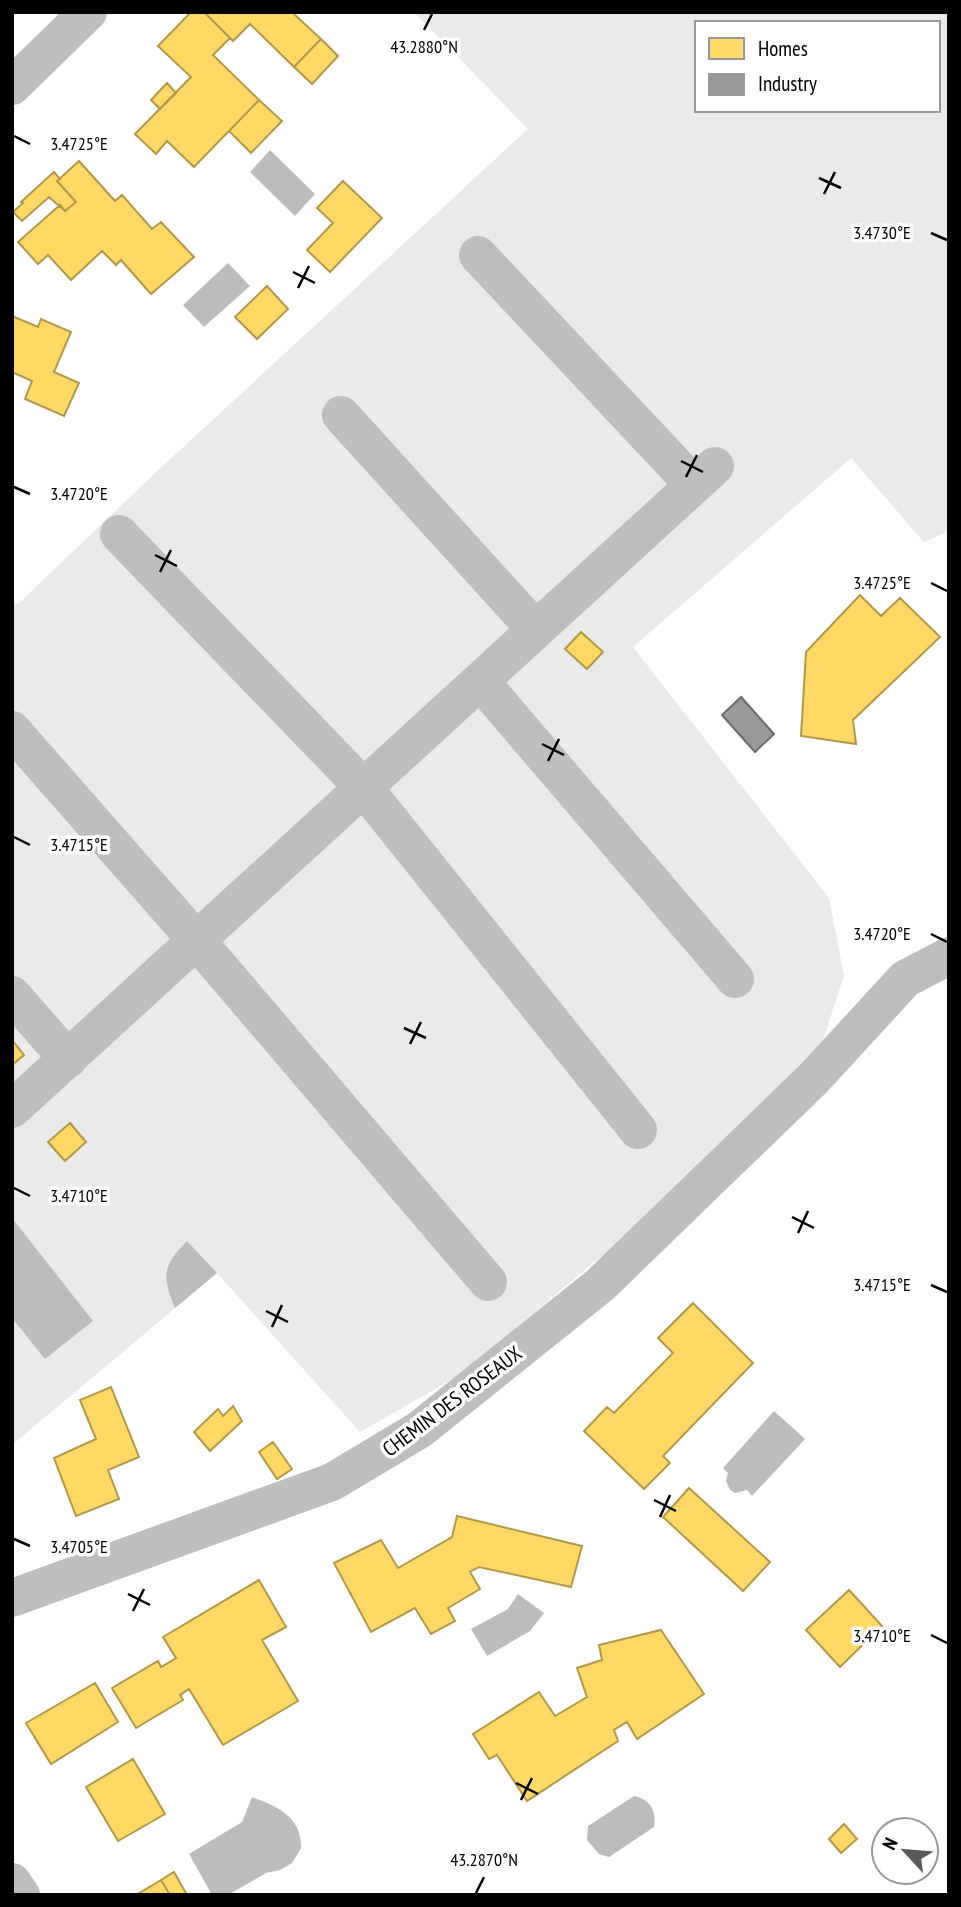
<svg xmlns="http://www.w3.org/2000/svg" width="961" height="1907" font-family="'PT Sans Narrow',sans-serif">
	<rect width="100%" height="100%" fill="#fff"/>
	<!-- green -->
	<path fill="#eaeaea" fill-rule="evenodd" d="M 414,12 L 949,12 L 949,531 L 924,542 L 851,458 L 633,647 L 829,898 L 844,976 L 818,1055 L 638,1226 L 458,1376 L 360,1432 L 217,1273 L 12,1445 L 12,602 L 18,604 L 152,476 L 528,129 ZM 697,23 L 938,23 L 938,110 L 697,110 Z"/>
	<!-- water -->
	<path fill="#bcbcbc" d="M 270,150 L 315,194 L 295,216 L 250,172 Z
		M 228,263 L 250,286 L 204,327 L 183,305 Z
		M 12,1218 L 93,1321 L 45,1359 L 12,1318 Z
		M 187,1241 L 217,1273 L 175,1308 C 162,1277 162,1266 187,1241 Z
		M 774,1411 L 805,1439 L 752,1496 L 747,1490 L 735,1493 L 730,1490 L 726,1481 L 728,1473 L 723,1468 Z
		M 518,1594 L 544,1613 L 530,1631 L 487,1656 L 471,1629 L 508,1609 Z
		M 634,1796 C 650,1799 657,1811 654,1827 L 609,1857 L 599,1854 L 587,1840 L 588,1826 Z
		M 252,1797 C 277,1806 302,1817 301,1848 L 292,1863 L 280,1870 L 266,1873 L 228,1895 L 212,1895 L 189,1854 L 242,1822 Z"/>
	<!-- homes -->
	<path fill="#ffd966" stroke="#b29847" stroke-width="2" d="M 191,12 L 204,12 L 230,38 L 213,55 L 259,100 L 194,167 L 167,141 L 156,154 L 135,134 L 191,77 L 158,46 Z
		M 204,12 L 295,12 L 294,14 L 321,39 L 294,67 L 250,24 L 233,41 Z
		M 321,39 L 338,56 L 312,84 L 294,67 Z
		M 167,83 L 176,93 L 160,109 L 151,100 Z
		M 259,100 L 282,121 L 251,153 L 229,131 Z
		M 79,161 L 115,201 L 122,195 L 152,229 L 161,222 L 194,257 L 151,294 L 121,260 L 116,265 L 102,251 L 71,280 L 48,255 L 38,264 L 18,242 L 60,205 L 65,211 L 76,202 L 57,181 Z
		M 54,172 L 60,179 L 57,181 L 76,202 L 65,211 L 49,197 L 22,221 L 13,212 L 23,203 L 21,202 Z
		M 343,181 L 382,218 L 330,272 L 307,250 L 333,223 L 317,208 Z
		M 267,286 L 288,309 L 257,339 L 235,317 Z
		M 12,316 L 38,327 L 41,319 L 71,332 L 54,372 L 79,383 L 64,416 L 25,399 L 32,381 L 12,372 Z
		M 860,595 L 881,616 L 900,598 L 940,637 L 853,720 L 856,744 L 801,736 L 806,652 Z
		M 581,632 L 603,652 L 587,669 L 565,649 Z
		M 12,1040 L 24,1055 L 12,1065 Z
		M 70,1123 L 86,1142 L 65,1161 L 48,1142 Z
		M 693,1303 L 753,1363 L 663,1456 L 670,1463 L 644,1489 L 584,1431 L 607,1407 L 614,1413 L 673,1353 L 658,1338 Z
		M 111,1387 L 139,1457 L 108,1470 L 119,1499 L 76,1516 L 54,1458 L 96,1439 L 80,1400 Z
		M 233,1406 L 242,1421 L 210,1451 L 194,1432 L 218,1409 L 223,1416 Z
		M 273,1442 L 292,1469 L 277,1479 L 259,1452 Z
		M 689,1488 L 770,1562 L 743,1591 L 663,1517 Z
		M 457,1516 L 582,1546 L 571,1587 L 479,1567 L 470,1572 L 480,1589 L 448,1608 L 455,1621 L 431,1634 L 415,1608 L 371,1632 L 334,1563 L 381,1540 L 398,1568 L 452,1537 Z
		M 259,1580 L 286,1627 L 262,1640 L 298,1701 L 223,1745 L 189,1689 L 180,1695 L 183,1700 L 136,1728 L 112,1688 L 158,1661 L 161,1667 L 176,1658 L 163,1637 Z
		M 849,1590 L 882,1626 L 840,1667 L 806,1630 Z
		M 661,1630 L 704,1694 L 637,1739 L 627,1722 L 614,1730 L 618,1741 L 527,1801 L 497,1755 L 489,1759 L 473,1734 L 539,1692 L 555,1716 L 587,1697 L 577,1668 L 602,1660 L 599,1645 Z
		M 95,1683 L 118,1722 L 51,1764 L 26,1723 Z
		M 133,1759 L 165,1814 L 118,1841 L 86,1787 Z
		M 844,1824 L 857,1839 L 841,1853 L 829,1839 Z
		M 174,1872 L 187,1895 L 170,1895 L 161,1880 Z
		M 161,1880 L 170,1895 L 136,1895 Z"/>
	<!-- industry -->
	<path fill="#999" stroke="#6b6b6b" stroke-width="2" d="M 741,697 L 774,734 L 755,752 L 722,715 Z"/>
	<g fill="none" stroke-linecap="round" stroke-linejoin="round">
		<!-- minor -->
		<path stroke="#bebebe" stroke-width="38" d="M 12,86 L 88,12
			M 478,255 L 694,485
			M 341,415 L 536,630
			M 119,534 L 364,788 L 638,1130
			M 480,681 L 735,979
			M 12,730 L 197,941 L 488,1282
			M 12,995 L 68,1059
			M 12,1109 L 715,466
			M 12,1598 L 332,1482 L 419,1430 L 600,1285 L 814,1078 L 905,979 L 949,956
			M 12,1882 L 21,1895"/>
	</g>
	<!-- ticks -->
	<path fill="none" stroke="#000" stroke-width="2.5" d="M 424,30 L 432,14M 14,136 L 30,144M 819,178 L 841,188M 824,194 L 835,172M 931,233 L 947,240M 293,272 L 315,283M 298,288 L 309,266M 681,461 L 703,472M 686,477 L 697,455M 14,487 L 30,494M 155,555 L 177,566M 160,572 L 171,550M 931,583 L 947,591M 542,744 L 564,755M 548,761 L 559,739M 14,837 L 30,845M 931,934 L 947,942M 404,1028 L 426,1038M 410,1044 L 421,1022M 14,1188 L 30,1196M 792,1217 L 814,1228M 798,1233 L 808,1211M 931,1285 L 947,1292M 266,1311 L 288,1322M 272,1327 L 282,1305M 654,1500 L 676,1511M 660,1517 L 670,1495M 14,1539 L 30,1546M 128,1594 L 150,1605M 133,1611 L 144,1589M 931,1635 L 947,1643M 516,1783 L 538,1794M 521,1800 L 532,1778M 476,1893 L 484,1877"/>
	<g text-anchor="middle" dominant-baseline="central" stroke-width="7" stroke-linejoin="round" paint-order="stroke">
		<!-- street labels -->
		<g font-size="21" fill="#000" stroke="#fff">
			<text transform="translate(452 1401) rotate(-37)">CHEMIN DES ROSEAUX</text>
		</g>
	</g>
	<g font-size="18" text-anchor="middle" fill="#000" stroke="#fff" stroke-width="7" stroke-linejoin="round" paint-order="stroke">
		<text x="424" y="53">43.2880°N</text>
		<text x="79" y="150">3.4725°E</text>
		<text x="882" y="239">3.4730°E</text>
		<text x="79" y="500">3.4720°E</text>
		<text x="882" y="589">3.4725°E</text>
		<text x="79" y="851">3.4715°E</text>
		<text x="882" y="940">3.4720°E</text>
		<text x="79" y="1202">3.4710°E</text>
		<text x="882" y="1291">3.4715°E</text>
		<text x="79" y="1553">3.4705°E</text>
		<text x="882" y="1642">3.4710°E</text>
		<text x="484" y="1866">43.2870°N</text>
	</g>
	<!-- border -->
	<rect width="961" height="1907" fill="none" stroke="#000000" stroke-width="28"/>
	<!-- legend -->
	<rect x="695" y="21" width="245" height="91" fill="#ffffff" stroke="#999999" stroke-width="2"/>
	<rect x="709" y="38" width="35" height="21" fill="#ffd966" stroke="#999999" stroke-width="2"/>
	<text x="758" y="56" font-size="21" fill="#000000">Homes</text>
	<rect x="709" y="74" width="35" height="21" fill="#999999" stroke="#999999" stroke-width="2"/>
	<text x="758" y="91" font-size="21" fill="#000000">Industry</text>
	<!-- north arrow -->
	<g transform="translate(905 1851) rotate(296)"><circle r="33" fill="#ffffff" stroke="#999999" stroke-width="2"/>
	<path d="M0-5L12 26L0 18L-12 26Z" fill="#595959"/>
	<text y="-10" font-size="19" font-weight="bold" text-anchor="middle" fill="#000000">N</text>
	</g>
</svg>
